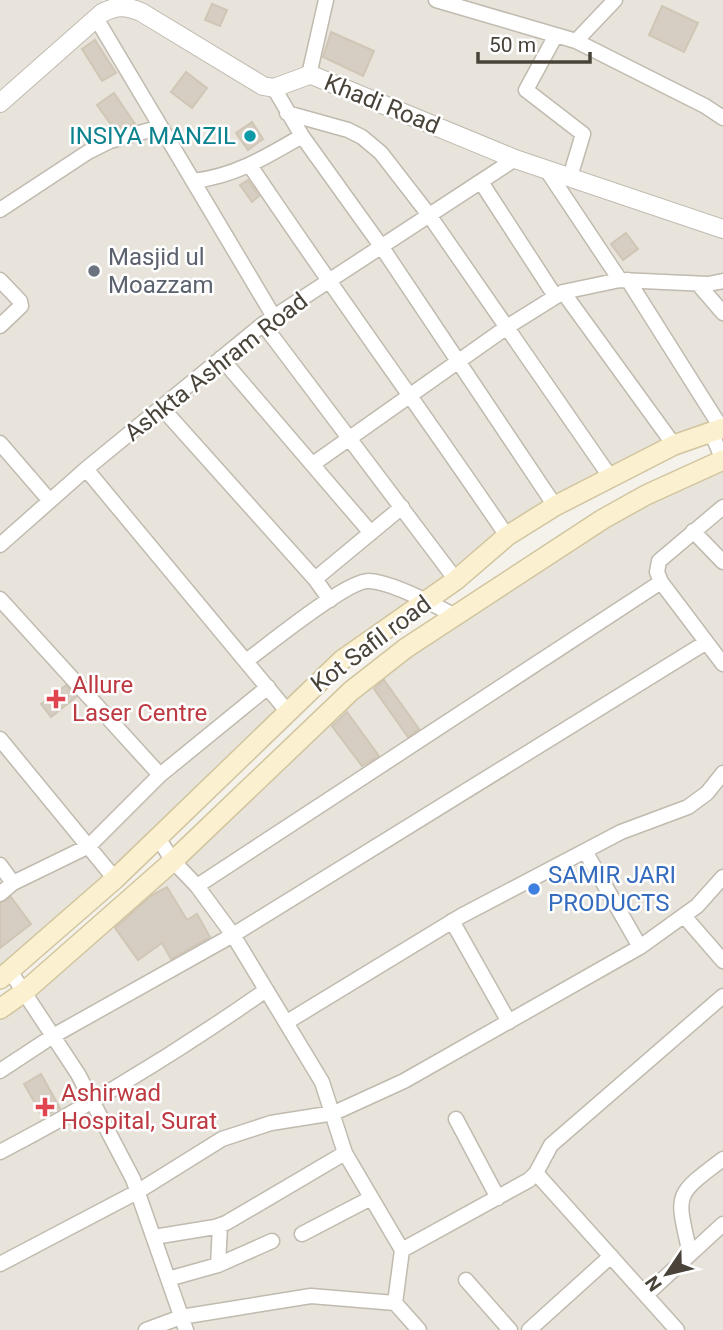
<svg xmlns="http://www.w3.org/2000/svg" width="723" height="1330" font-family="Roboto,sans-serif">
	<rect width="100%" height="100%" fill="#f5f2ec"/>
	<!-- residential -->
	<path fill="#e8e4db" d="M 0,0 L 103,0 L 0,92 Z
		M 125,0 L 723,0 L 723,223 L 518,155 L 332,79 L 272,83 Z
		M 116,9 L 266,98 L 311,84 L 519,167 L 723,237 L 723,424 L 461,564 L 332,658 L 0,974 L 0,109 Z
		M 723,468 L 723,1330 L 0,1330 L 0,1013 L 360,690 L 648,500 Z"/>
	<!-- building -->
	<path fill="#d6cec2" stroke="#d0c6b6" stroke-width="2" d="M 212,4 L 227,10 L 220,26 L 205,20 Z
		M 662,6 L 698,23 L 684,52 L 649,35 Z
		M 331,32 L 374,51 L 363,76 L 323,57 Z
		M 95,40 L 116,73 L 102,81 L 82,49 Z
		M 186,72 L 207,88 L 192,108 L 171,92 Z
		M 114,93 L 135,124 L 115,130 L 97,105 Z
		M 252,122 L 263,139 L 248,150 L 236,133 Z
		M 248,180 L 259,196 L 252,202 L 240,185 Z
		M 626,233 L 638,249 L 623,260 L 611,244 Z
		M 384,680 L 419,729 L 408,737 L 374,689 Z
		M 66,685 L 76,697 L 51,717 L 41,704 Z
		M 347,712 L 379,756 L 362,766 L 332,726 Z
		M 167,887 L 187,920 L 197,914 L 210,937 L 171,959 L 162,943 L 138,960 L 115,928 L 152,895 Z
		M 11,897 L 31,924 L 0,948 L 0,903 Z
		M 41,1074 L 60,1108 L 43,1117 L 24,1084 Z"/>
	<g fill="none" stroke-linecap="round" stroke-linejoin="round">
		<defs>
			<path id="minor" d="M 436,0 L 576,41
				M 615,0 L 576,41 L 705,106 L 723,118
				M 96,18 L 274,317
				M 556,35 L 526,90 L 583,134 L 570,177
				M 309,75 L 326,0
				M 274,88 L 302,136 L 381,246 L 555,506
				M 287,113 L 348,130 L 362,137 L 381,153 L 429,215 L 611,478
				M 251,167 C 334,291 423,412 507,536
				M 546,169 L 620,280
				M 193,181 C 235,176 266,157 302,136
				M 481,182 L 555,296
				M 0,210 L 88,152 L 110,141 L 161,127
				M 0,280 L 20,301 L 21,306 L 0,326
				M 628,280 L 722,429
				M 698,284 L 723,313
				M 563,292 L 674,445
				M 263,324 L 456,580
				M 221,358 L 371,533
				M 162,408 L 315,579 L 330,600
				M 711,432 L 723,460
				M 0,443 L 50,501
				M 313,464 L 507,327 L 563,292 L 620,280 L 708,284 L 723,281
				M 86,469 L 287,711
				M 723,507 L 659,561 L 657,572 L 661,582 L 723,664
				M 693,531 L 723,562
				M 0,545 L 86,469 L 263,324 L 515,159
				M 315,579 L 402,507
				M 0,599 L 160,775
				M 246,661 C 267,646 348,579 369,581 C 391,582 435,605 455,616
				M 0,739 L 115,879
				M 158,838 L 173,861 L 197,886 L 233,935 L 322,1082 L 345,1153 L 402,1250 L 395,1303
				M 585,851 L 640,947
				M 0,865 L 13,883
				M 197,886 L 661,582
				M 0,894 L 13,883 L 89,846 L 160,775 L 268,687
				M 684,916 L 723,961
				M 452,921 L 509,1022
				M 10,971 L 78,1074 L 133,1179 L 186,1330
				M 287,1022 L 461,916 L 621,832 L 688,807 L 707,793 L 723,773
				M 0,1071 L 53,1036 L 233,935 L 705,643
				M 456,1119 L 498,1198
				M 0,1152 C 92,1104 181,1050 266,990
				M 536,1173 L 677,1330
				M 302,1234 L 371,1198
				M 154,1237 L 215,1227 L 226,1223 L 345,1153
				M 402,1250 L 529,1180 L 536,1173 L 551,1145 L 723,996
				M 690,1254 C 677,1194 672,1197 723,1159
				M 0,1264 L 137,1192 L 222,1139 L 271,1123 L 334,1113 L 404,1081 L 640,947 L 697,906 L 723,877
				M 218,1265 L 220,1226
				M 168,1279 L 218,1265 L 272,1241
				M 466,1280 L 510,1330
				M 647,1294 L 723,1224
				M 146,1330 L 181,1317 L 311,1296 L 395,1303 L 419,1330
				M 529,1330 L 611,1256"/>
			<path id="tertiary" d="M 0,103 L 102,13 C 117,5 126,6 141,12 L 263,86 L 274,88 L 309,75 L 314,76 L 515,159 L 723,229"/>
			<path id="secondary" d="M 0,979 L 115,879 L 342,660 L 456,580 L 507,536 L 555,506 L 674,445 L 723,428
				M 0,1009 L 24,992 L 173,861 L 351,691 L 406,648 L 603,519 L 646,495 L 723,460"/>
		</defs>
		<!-- minor casing -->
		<use href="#minor" stroke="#c0baaf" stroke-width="17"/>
		<!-- tertiary casing -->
		<use href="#tertiary" stroke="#c0baaf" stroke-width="20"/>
		<!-- secondary casing -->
		<use href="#secondary" stroke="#d1c59f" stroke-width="22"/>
		<!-- minor -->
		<use href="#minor" stroke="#fff" stroke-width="14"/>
		<!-- tertiary -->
		<use href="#tertiary" stroke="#fff" stroke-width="18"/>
		<!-- secondary -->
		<use href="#secondary" stroke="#fbf1d0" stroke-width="19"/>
	</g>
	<!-- markers -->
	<circle fill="#0f9aa8" stroke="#fff" stroke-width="2.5" cx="250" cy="136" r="7"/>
	<circle fill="#6b7280" stroke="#fff" stroke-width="2.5" cx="94" cy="271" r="7"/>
	<g fill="#e0444e" stroke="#fff" stroke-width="2.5">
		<path d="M52.5 688.5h7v7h7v7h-7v7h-7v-7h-7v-7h7z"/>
		<path d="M41.5 1096.5h7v7h7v7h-7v7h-7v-7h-7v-7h7z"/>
	</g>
	<circle fill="#3f7fe0" stroke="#fff" stroke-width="2.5" cx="534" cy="889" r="7"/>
	<g text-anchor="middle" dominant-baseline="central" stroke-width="5" stroke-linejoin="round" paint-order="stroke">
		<!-- street labels -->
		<g font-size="24" fill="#49433a" stroke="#fff">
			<text transform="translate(382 104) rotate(22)">Khadi Road</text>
			<text transform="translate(216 367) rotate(-38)">Ashkta Ashram Road</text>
			<text transform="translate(371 644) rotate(-37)">Kot Safil road</text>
		</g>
		<!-- culture labels -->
		<g font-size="24" fill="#0d838f" stroke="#fff" text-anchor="end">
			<text x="236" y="136">INSIYA MANZIL</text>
		</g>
		<!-- worship labels -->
		<g font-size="24" fill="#5b616d" stroke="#fff" text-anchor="start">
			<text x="108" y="257">Masjid ul<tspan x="108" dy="28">Moazzam</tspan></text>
		</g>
		<!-- health labels -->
		<g font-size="24" fill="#be3a42" stroke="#fff" text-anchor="start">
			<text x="72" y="685">Allure<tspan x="72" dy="28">Laser Centre</tspan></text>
			<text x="61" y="1093">Ashirwad<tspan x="61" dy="28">Hospital, Surat</tspan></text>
		</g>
		<!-- shop labels -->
		<g font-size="24" fill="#366cbe" stroke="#fff" text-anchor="start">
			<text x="548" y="875">SAMIR JARI<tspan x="548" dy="28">PRODUCTS</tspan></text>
		</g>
	</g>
	<!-- north arrow -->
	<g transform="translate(667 1274) rotate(235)" stroke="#ffffff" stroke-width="5" paint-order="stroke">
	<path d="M0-5L12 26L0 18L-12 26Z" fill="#49433a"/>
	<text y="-10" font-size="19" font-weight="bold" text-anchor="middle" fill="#49433a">N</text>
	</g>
	<!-- scale -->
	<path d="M478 52v10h112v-10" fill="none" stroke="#49433a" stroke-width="3.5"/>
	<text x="489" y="52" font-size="21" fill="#49433a" stroke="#ffffff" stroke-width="5" paint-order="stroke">50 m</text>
</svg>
